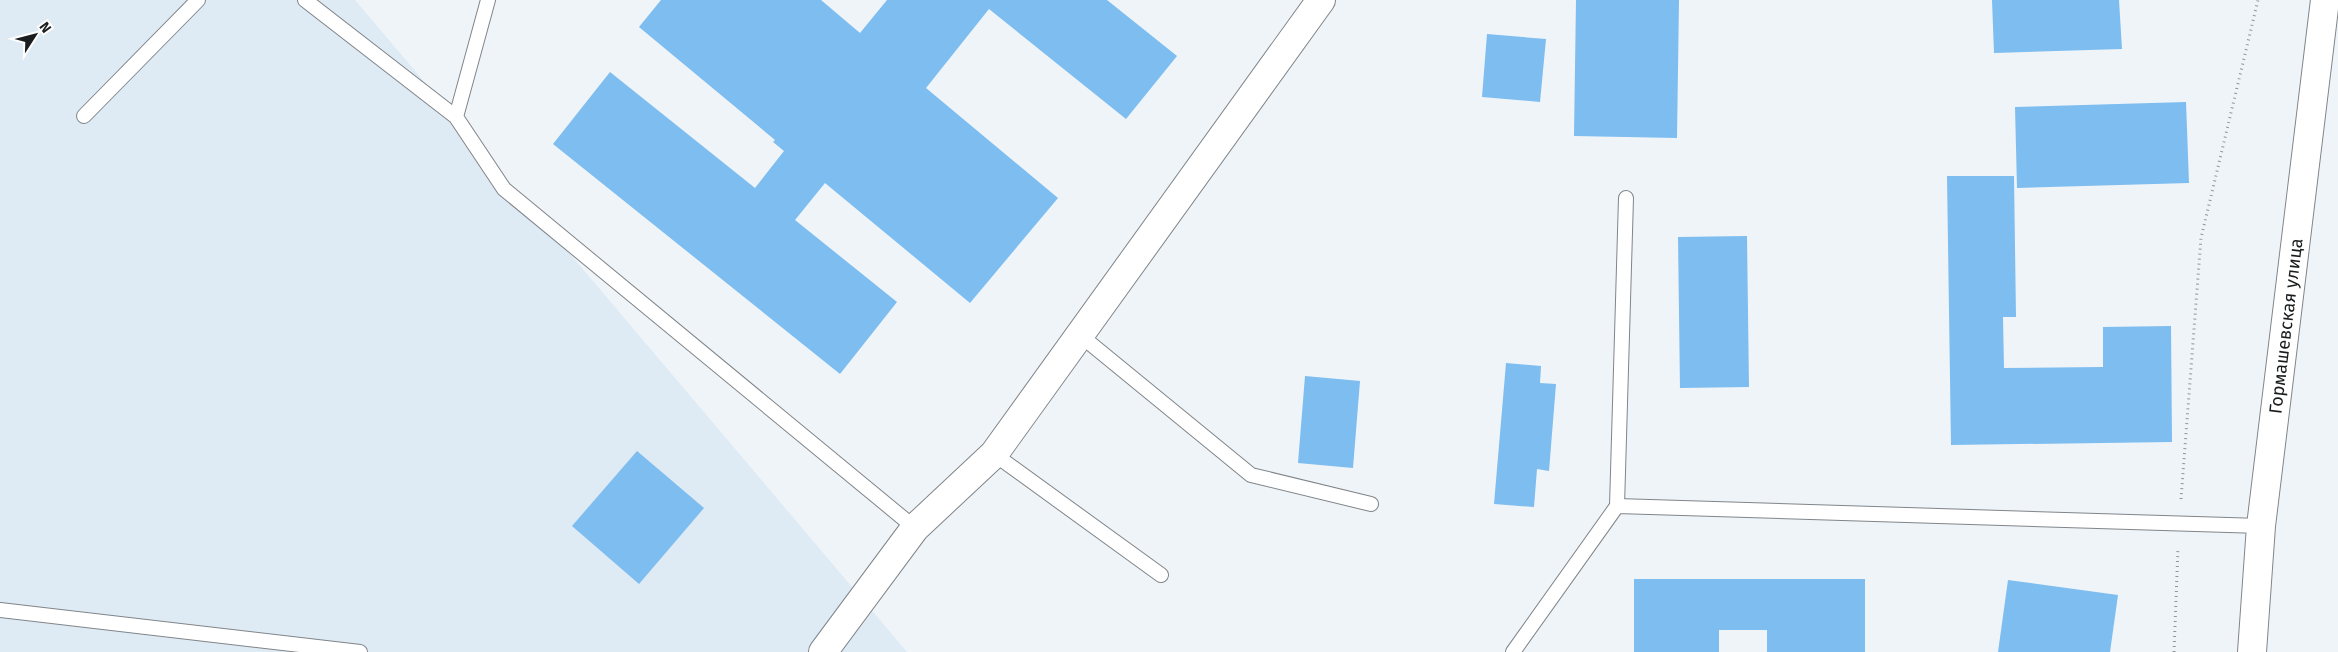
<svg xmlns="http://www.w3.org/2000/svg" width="2338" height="652" font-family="'Fira Sans',sans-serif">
	<rect width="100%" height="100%" fill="#eff4f8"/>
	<!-- built -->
	<path fill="#deeaf4" d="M 0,0 L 355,0 L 907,652 L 0,652 Z"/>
	<!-- building -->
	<path fill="#7dbdf0" d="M 661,0 L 821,0 L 860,33 L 887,0 L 1107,0 L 1177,56 L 1126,119 L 989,9 L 926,88 L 1058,198 L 970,303 L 825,183 L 795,220 L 897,302 L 840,374 L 553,144 L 610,72 L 755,188 L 784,151 L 773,142 L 775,140 L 639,27 Z
		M 1576,0 L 1679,0 L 1677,138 L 1574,136 Z
		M 1992,0 L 2119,0 L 2122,49 L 1994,53 Z
		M 1487,34 L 1546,39 L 1540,102 L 1482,97 Z
		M 2186,102 L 2189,183 L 2017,188 L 2015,107 Z
		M 1947,176 L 2014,176 L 2016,317 L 2003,317 L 2004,368 L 2103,367 L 2103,327 L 2171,326 L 2172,442 L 1951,445 Z
		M 1747,236 L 1749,387 L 1680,388 L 1678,237 Z
		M 1506,363 L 1541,366 L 1540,383 L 1556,384 L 1549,471 L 1537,469 L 1534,507 L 1494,504 Z
		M 1305,376 L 1360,381 L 1353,468 L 1298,463 Z
		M 637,451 L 704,508 L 639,584 L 572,526 Z
		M 1634,579 L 1865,579 L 1865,652 L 1767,652 L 1767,630 L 1719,630 L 1719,652 L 1634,652 Z
		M 2008,580 L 2118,595 L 2110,652 L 1998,652 Z"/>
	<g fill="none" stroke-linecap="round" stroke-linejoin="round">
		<defs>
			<path id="lane" d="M 305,0 L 456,117
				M 488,0 L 456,117 L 504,189 L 915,528
				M 84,116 L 198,0
				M 1080,335 L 1251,475 L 1371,504
				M 994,454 L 1161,575
				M 1617,506 L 2261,526
				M 0,610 L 360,652
				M 1513,652 L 1617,506 L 1626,198"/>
			<path id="street" d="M 823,652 L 915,528 L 994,454 L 1321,0
				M 2252,652 L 2261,526 L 2325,0"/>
		</defs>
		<!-- lane casing -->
		<use href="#lane" stroke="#808589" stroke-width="16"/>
		<!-- street casing -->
		<use href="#street" stroke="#808589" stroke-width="30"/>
		<!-- path -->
		<path stroke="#919598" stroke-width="3" stroke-dasharray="1 4" stroke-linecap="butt" d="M 2181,499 L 2201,238 L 2258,0
			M 2174,652 L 2178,548"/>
		<!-- lane -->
		<use href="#lane" stroke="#fff" stroke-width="14"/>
		<!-- street -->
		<use href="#street" stroke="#fff" stroke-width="28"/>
	</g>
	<g text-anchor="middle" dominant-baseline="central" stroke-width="4.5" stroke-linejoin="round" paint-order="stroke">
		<!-- street labels -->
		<g font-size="18" fill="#1a1c1d" stroke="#fff">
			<text transform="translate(2286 326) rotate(-83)">Гормашевская улица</text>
		</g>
	</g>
	<!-- north arrow -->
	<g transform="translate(35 35) rotate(54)" stroke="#ffffff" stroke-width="4" paint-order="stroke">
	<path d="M0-4L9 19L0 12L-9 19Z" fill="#1a1c1d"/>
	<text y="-8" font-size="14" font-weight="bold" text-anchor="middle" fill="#1a1c1d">N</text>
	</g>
</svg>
